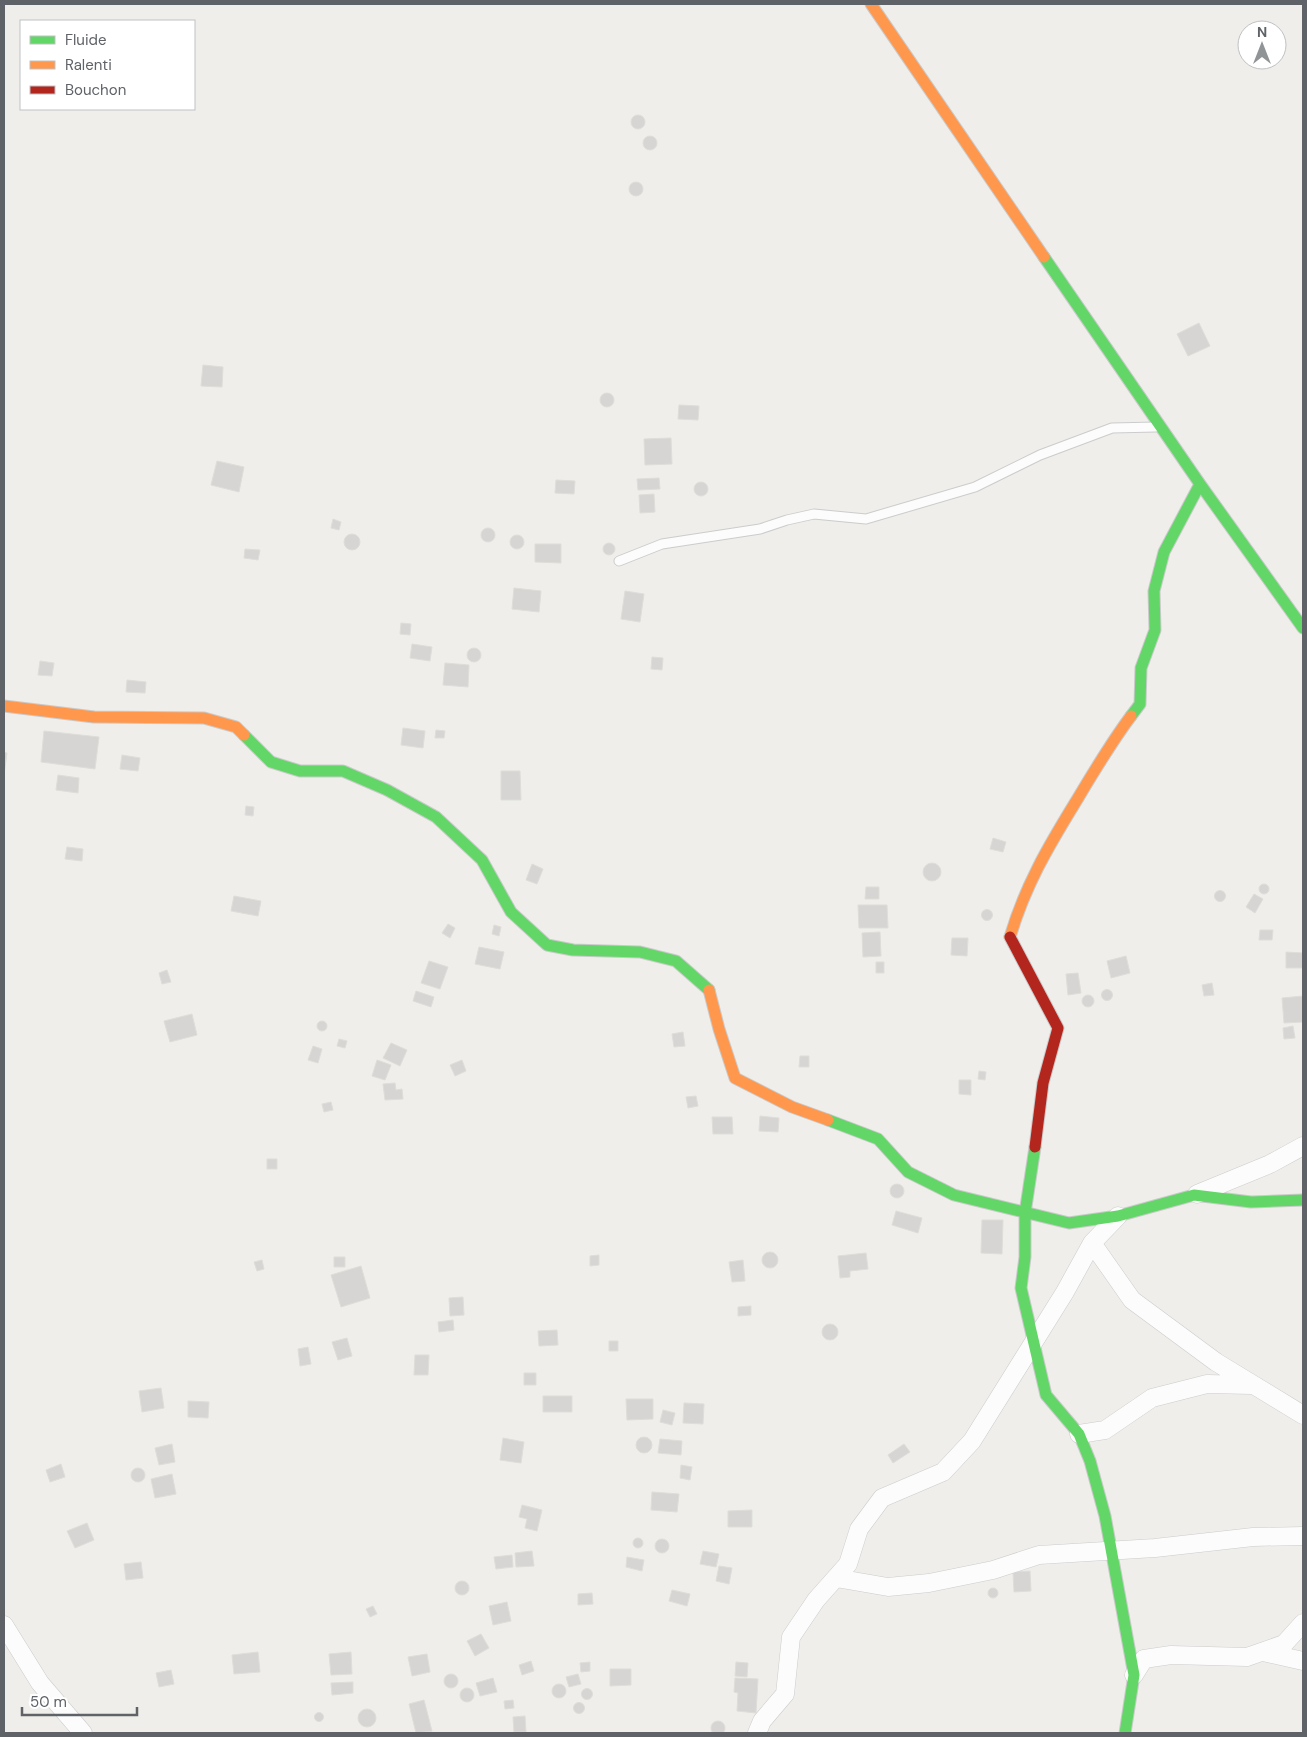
<svg xmlns="http://www.w3.org/2000/svg" width="1307" height="1737" font-family="'DM Sans',sans-serif">
	<rect width="100%" height="100%" fill="#efeeea"/>
	<!-- building -->
	<path fill="#d6d5d3" stroke="#deddd9" d="M631 122a7 7 0 1 1 14 0a7 7 0 1 1-14 0Z
		M643 143a7 7 0 1 1 14 0a7 7 0 1 1-14 0Z
		M629 189a7 7 0 1 1 14 0a7 7 0 1 1-14 0Z
		M 1199,323 L 1210,346 L 1188,356 L 1177,334 Z
		M 203,365 L 223,367 L 222,387 L 201,386 Z
		M600 400a7 7 0 1 1 14 0a7 7 0 1 1-14 0Z
		M 679,405 L 699,406 L 698,420 L 678,419 Z
		M 671,438 L 672,464 L 645,465 L 644,439 Z
		M 217,461 L 244,467 L 239,492 L 211,485 Z
		M 659,478 L 660,489 L 638,490 L 637,479 Z
		M 556,480 L 575,481 L 574,494 L 555,493 Z
		M694 489a7 7 0 1 1 14 0a7 7 0 1 1-14 0Z
		M 654,494 L 655,512 L 640,513 L 639,495 Z
		M 333,519 L 341,522 L 339,530 L 331,528 Z
		M481 535a7 7 0 1 1 14 0a7 7 0 1 1-14 0Z
		M344 542a8 8 0 1 1 16 0a8 8 0 1 1-16 0Z
		M510 542a7 7 0 1 1 14 0a7 7 0 1 1-14 0Z
		M603 549a6 6 0 1 1 12 0a6 6 0 1 1-12 0Z
		M 535,544 L 561,544 L 561,563 L 535,562 Z
		M 245,549 L 260,550 L 258,560 L 244,558 Z
		M 514,588 L 541,591 L 539,612 L 512,609 Z
		M 625,591 L 644,594 L 640,622 L 621,619 Z
		M 401,623 L 411,624 L 410,635 L 400,634 Z
		M 412,644 L 432,647 L 430,661 L 410,658 Z
		M467 655a7 7 0 1 1 14 0a7 7 0 1 1-14 0Z
		M 652,657 L 663,658 L 662,670 L 651,669 Z
		M 40,661 L 54,663 L 52,676 L 38,675 Z
		M 445,663 L 469,665 L 468,687 L 443,685 Z
		M 127,680 L 146,682 L 145,693 L 126,692 Z
		M 403,728 L 425,731 L 423,748 L 401,745 Z
		M 436,730 L 445,731 L 444,738 L 435,738 Z
		M 44,731 L 99,737 L 95,769 L 41,762 Z
		M 4,752 L 7,753 L 4,775 Z
		M 122,755 L 140,758 L 138,771 L 120,769 Z
		M 501,771 L 520,771 L 521,800 L 501,800 Z
		M 58,775 L 79,778 L 78,793 L 56,790 Z
		M 246,806 L 254,807 L 253,816 L 245,815 Z
		M 993,838 L 1006,842 L 1003,852 L 990,849 Z
		M 67,847 L 83,849 L 82,861 L 65,859 Z
		M923 872a9 9 0 1 1 18 0a9 9 0 1 1-18 0Z
		M 532,864 L 543,869 L 537,884 L 526,880 Z
		M1259 889a5 5 0 1 1 10 0a5 5 0 1 1-10 0Z
		M 866,887 L 879,887 L 879,899 L 865,899 Z
		M1214.5 896a5.5 5.5 0 1 1 11 0a5.5 5.5 0 1 1-11 0Z
		M 1254,894 L 1263,899 L 1255,913 L 1246,907 Z
		M 234,896 L 261,901 L 258,916 L 231,911 Z
		M 858,905 L 887,905 L 888,928 L 859,928 Z
		M981.5 915a5.5 5.5 0 1 1 11 0a5.5 5.5 0 1 1-11 0Z
		M 448,924 L 455,928 L 450,938 L 442,933 Z
		M 494,925 L 501,927 L 499,936 L 492,934 Z
		M 1260,930 L 1273,930 L 1272,940 L 1259,940 Z
		M 880,932 L 881,956 L 863,957 L 862,933 Z
		M 952,938 L 968,938 L 967,956 L 951,955 Z
		M 479,947 L 504,952 L 500,969 L 475,964 Z
		M 1286,952 L 1303,953 L 1303,968 L 1286,968 Z
		M 1126,956 L 1130,973 L 1111,978 L 1107,961 Z
		M 429,961 L 448,967 L 440,989 L 421,983 Z
		M 876,962 L 884,962 L 884,973 L 876,973 Z
		M 167,970 L 171,982 L 162,984 L 159,973 Z
		M 1078,973 L 1081,993 L 1068,995 L 1066,974 Z
		M 1212,983 L 1214,995 L 1204,996 L 1202,985 Z
		M1101.5 995a5.5 5.5 0 1 1 11 0a5.5 5.5 0 1 1-11 0Z
		M 416,991 L 434,997 L 431,1007 L 413,1001 Z
		M1082 1001a6 6 0 1 1 12 0a6 6 0 1 1-12 0Z
		M 1303,996 L 1303,1022 L 1284,1023 L 1282,998 Z
		M 192,1014 L 197,1035 L 170,1042 L 164,1021 Z
		M317 1026a5 5 0 1 1 10 0a5 5 0 1 1-10 0Z
		M 1293,1026 L 1295,1038 L 1284,1039 L 1283,1028 Z
		M 683,1032 L 685,1046 L 674,1047 L 672,1034 Z
		M 339,1039 L 347,1041 L 345,1048 L 337,1046 Z
		M 391,1043 L 407,1050 L 400,1066 L 383,1058 Z
		M 313,1046 L 322,1049 L 318,1063 L 308,1060 Z
		M 800,1056 L 809,1056 L 809,1067 L 799,1067 Z
		M 377,1060 L 391,1065 L 385,1080 L 372,1076 Z
		M 462,1060 L 466,1071 L 455,1076 L 450,1065 Z
		M 979,1071 L 986,1072 L 985,1080 L 978,1079 Z
		M 959,1080 L 971,1080 L 971,1095 L 959,1094 Z
		M 395,1083 L 396,1090 L 402,1089 L 403,1099 L 385,1100 L 383,1084 Z
		M 696,1096 L 698,1106 L 688,1108 L 686,1097 Z
		M 331,1102 L 333,1110 L 324,1112 L 322,1104 Z
		M 760,1116 L 779,1118 L 778,1132 L 759,1131 Z
		M 712,1117 L 732,1117 L 733,1134 L 713,1134 Z
		M 267,1159 L 277,1159 L 277,1169 L 267,1169 Z
		M890 1191a7 7 0 1 1 14 0a7 7 0 1 1-14 0Z
		M 896,1211 L 922,1218 L 918,1233 L 892,1225 Z
		M 982,1220 L 1003,1220 L 1002,1254 L 981,1253 Z
		M762 1260a8 8 0 1 1 16 0a8 8 0 1 1-16 0Z
		M 866,1253 L 868,1269 L 850,1271 L 850,1277 L 840,1278 L 838,1256 Z
		M 599,1255 L 599,1265 L 590,1266 L 590,1256 Z
		M 334,1257 L 345,1257 L 345,1267 L 334,1267 Z
		M 262,1260 L 264,1269 L 257,1271 L 254,1262 Z
		M 743,1260 L 745,1281 L 732,1282 L 729,1262 Z
		M 361,1266 L 370,1298 L 341,1307 L 331,1275 Z
		M 463,1297 L 464,1315 L 450,1316 L 449,1298 Z
		M 751,1306 L 751,1315 L 738,1316 L 738,1307 Z
		M 453,1320 L 454,1330 L 439,1332 L 438,1322 Z
		M822 1332a8 8 0 1 1 16 0a8 8 0 1 1-16 0Z
		M 557,1330 L 558,1345 L 539,1346 L 538,1331 Z
		M 347,1338 L 352,1356 L 338,1360 L 332,1342 Z
		M 609,1341 L 618,1341 L 618,1351 L 609,1351 Z
		M 308,1347 L 311,1364 L 300,1366 L 298,1349 Z
		M 415,1355 L 429,1355 L 428,1375 L 414,1375 Z
		M 524,1373 L 536,1373 L 536,1385 L 524,1385 Z
		M 161,1388 L 164,1408 L 142,1412 L 139,1391 Z
		M 543,1396 L 572,1396 L 572,1412 L 543,1412 Z
		M 626,1399 L 653,1399 L 653,1419 L 627,1420 Z
		M 188,1401 L 209,1402 L 208,1418 L 188,1417 Z
		M 684,1403 L 704,1404 L 703,1424 L 683,1423 Z
		M 663,1410 L 675,1413 L 672,1425 L 660,1422 Z
		M636 1445a8 8 0 1 1 16 0a8 8 0 1 1-16 0Z
		M 503,1438 L 524,1442 L 521,1463 L 500,1460 Z
		M 660,1439 L 682,1441 L 681,1455 L 658,1453 Z
		M 172,1444 L 175,1462 L 159,1465 L 155,1448 Z
		M 904,1444 L 910,1452 L 893,1463 L 888,1455 Z
		M 61,1464 L 65,1477 L 50,1482 L 46,1470 Z
		M 681,1465 L 692,1467 L 690,1480 L 680,1478 Z
		M131 1475a7 7 0 1 1 14 0a7 7 0 1 1-14 0Z
		M 172,1474 L 176,1494 L 155,1498 L 151,1479 Z
		M 652,1492 L 679,1494 L 677,1512 L 651,1510 Z
		M 522,1505 L 542,1510 L 537,1531 L 525,1528 L 527,1519 L 519,1517 Z
		M 752,1510 L 752,1527 L 728,1527 L 728,1511 Z
		M 87,1523 L 94,1540 L 75,1548 L 67,1531 Z
		M633 1543a5 5 0 1 1 10 0a5 5 0 1 1-10 0Z
		M655 1546a7 7 0 1 1 14 0a7 7 0 1 1-14 0Z
		M 532,1551 L 534,1566 L 516,1567 L 515,1553 Z
		M 703,1551 L 719,1554 L 716,1567 L 700,1564 Z
		M 512,1555 L 513,1567 L 496,1569 L 494,1557 Z
		M 627,1557 L 644,1560 L 642,1571 L 626,1567 Z
		M 141,1562 L 143,1578 L 126,1580 L 124,1564 Z
		M 719,1566 L 732,1568 L 729,1584 L 716,1581 Z
		M 1030,1571 L 1031,1591 L 1014,1592 L 1013,1572 Z
		M455 1588a7 7 0 1 1 14 0a7 7 0 1 1-14 0Z
		M988 1593a5 5 0 1 1 10 0a5 5 0 1 1-10 0Z
		M 672,1590 L 690,1594 L 687,1606 L 669,1601 Z
		M 592,1593 L 593,1604 L 578,1605 L 578,1594 Z
		M 507,1602 L 511,1621 L 493,1625 L 489,1606 Z
		M 373,1606 L 377,1614 L 370,1617 L 366,1609 Z
		M 481,1634 L 489,1648 L 475,1656 L 467,1641 Z
		M 258,1652 L 260,1672 L 234,1674 L 232,1655 Z
		M 351,1652 L 352,1674 L 331,1675 L 329,1654 Z
		M 427,1654 L 430,1672 L 412,1676 L 408,1657 Z
		M 531,1661 L 534,1671 L 522,1675 L 519,1665 Z
		M 590,1662 L 590,1671 L 581,1672 L 580,1663 Z
		M 736,1662 L 748,1663 L 747,1677 L 735,1676 Z
		M 610,1669 L 631,1669 L 631,1685 L 610,1686 Z
		M 171,1670 L 174,1684 L 159,1687 L 156,1673 Z
		M 578,1674 L 581,1684 L 569,1687 L 566,1677 Z
		M444 1681a7 7 0 1 1 14 0a7 7 0 1 1-14 0Z
		M 493,1678 L 497,1692 L 480,1696 L 476,1683 Z
		M 735,1678 L 758,1679 L 756,1713 L 737,1711 L 738,1693 L 734,1692 Z
		M 353,1682 L 353,1693 L 332,1695 L 331,1683 Z
		M552 1691a7 7 0 1 1 14 0a7 7 0 1 1-14 0Z
		M460 1695a7 7 0 1 1 14 0a7 7 0 1 1-14 0Z
		M581.5 1694a5.5 5.5 0 1 1 11 0a5.5 5.5 0 1 1-11 0Z
		M 424,1700 L 432,1731 L 416,1733 L 409,1704 Z
		M 513,1700 L 514,1708 L 505,1709 L 504,1701 Z
		M573.5 1708a5.5 5.5 0 1 1 11 0a5.5 5.5 0 1 1-11 0Z
		M358 1718a9 9 0 1 1 18 0a9 9 0 1 1-18 0Z
		M314.5 1717a4.5 4.5 0 1 1 9 0a4.5 4.5 0 1 1-9 0Z
		M 525,1716 L 526,1732 L 514,1732 L 513,1717 Z
		M711 1728a7 7 0 1 1 14 0a7 7 0 1 1-14 0Z"/>
	<g fill="none" stroke-linecap="round" stroke-linejoin="round">
		<defs>
			<path id="lane" d="M 619,561 L 662,544 L 760,529 L 787,520 L 814,514 L 866,519 L 975,487 L 1040,455 L 1112,428 L 1156,427"/>
			<path id="street" d="M 1197,1194 L 1270,1164 L 1303,1146
				M 1092,1243 L 1132,1300 L 1216,1362 L 1303,1415
				M 1079,1434 L 1105,1430 L 1152,1398 L 1207,1384 L 1252,1385
				M 836,1578 L 888,1587 L 929,1583 L 993,1570 L 1039,1555 L 1155,1548 L 1253,1537 L 1303,1536
				M 4,1625 L 40,1683 L 83,1733
				M 1263,1652 L 1303,1661
				M 1134,1675 L 1144,1659 L 1171,1655 L 1247,1657 L 1284,1644 L 1303,1623
				M 757,1733 L 762,1721 L 785,1694 L 791,1637 L 816,1600 L 848,1564 L 859,1529 L 882,1498 L 943,1472 L 972,1441 L 1065,1292 L 1092,1243 L 1118,1216"/>
			<path id="fast" d="M 1044,257 L 1200,484 L 1303,628
				M 1131,716 L 1140,704 L 1141,668 L 1155,630 L 1154,591 L 1164,552 L 1200,484
				M 244,735 L 271,762 L 300,771 L 343,771 L 387,790 L 436,817 L 482,860 L 511,912 L 547,945 L 573,950 L 640,952 L 676,961 L 709,990
				M 828,1120 L 878,1139 L 908,1172 L 954,1195 L 1069,1223 L 1118,1216 L 1194,1195 L 1251,1202 L 1303,1200
				M 1035,1147 L 1025,1213 L 1025,1257 L 1021,1288 L 1046,1395 L 1079,1434 L 1090,1461 L 1105,1516 L 1134,1675 L 1125,1733"/>
			<path id="slow" d="M 871,4 L 1044,257
				M 4,706 L 94,717 L 204,718 L 236,727 L 244,735
				M 1010,937 C 1025,886 1048,847 1075,803 C 1093,773 1110,744 1131,716
				M 709,990 L 719,1029 L 735,1078 L 792,1107 L 828,1120"/>
			<path id="jam" d="M 1010,937 L 1058,1028 L 1043,1083 L 1035,1147"/>
		</defs>
		<!-- lane casing -->
		<use href="#lane" stroke="#cbcccc" stroke-width="11"/>
		<!-- street casing -->
		<use href="#street" stroke="#cbcccc" stroke-width="19"/>
		<!-- fast casing -->
		<use href="#fast" stroke="#cacacb" stroke-width="13"/>
		<!-- slow casing -->
		<use href="#slow" stroke="#cacacb" stroke-width="13"/>
		<!-- jam casing -->
		<use href="#jam" stroke="#cacacb" stroke-width="13"/>
		<!-- lane -->
		<use href="#lane" stroke="#fdfcfc" stroke-width="9"/>
		<!-- street -->
		<use href="#street" stroke="#fdfcfc" stroke-width="18"/>
		<!-- fast -->
		<use href="#fast" stroke="#63d668" stroke-width="11"/>
		<!-- slow -->
		<use href="#slow" stroke="#ff974d" stroke-width="11"/>
		<!-- jam -->
		<use href="#jam" stroke="#b3261e" stroke-width="11"/>
	</g>
	<!-- border -->
	<rect width="1307" height="1737" fill="none" stroke="#5f6368" stroke-width="10"/>
	<!-- legend -->
	<rect x="20" y="20" width="175" height="90" fill="#ffffff" stroke="#bfc1c3"/>
	<rect x="30" y="36" width="25" height="8" fill="#63d668" stroke="#bfc1c3"/>
	<text x="65" y="45" font-size="15" fill="#5f6368">Fluide</text>
	<rect x="30" y="61" width="25" height="8" fill="#ff974d" stroke="#bfc1c3"/>
	<text x="65" y="70" font-size="15" fill="#5f6368">Ralenti</text>
	<rect x="30" y="86" width="25" height="8" fill="#b3261e" stroke="#bfc1c3"/>
	<text x="65" y="95" font-size="15" fill="#5f6368">Bouchon</text>
	<!-- north arrow -->
	<g transform="translate(1262 45)"><circle r="24" fill="#ffffff" stroke="#bfc1c3"/>
	<path d="M0-4L9 19L0 12L-9 19Z" fill="#919496"/>
	<text y="-8" font-size="14" font-weight="bold" text-anchor="middle" fill="#5f6368">N</text>
	</g>
	<!-- scale -->
	<path d="M22 1707v8h115v-8" fill="none" stroke="#5f6368" stroke-width="2.5"/>
	<text x="30" y="1707" font-size="15" fill="#5f6368" stroke="#ffffff" stroke-width="4" paint-order="stroke">50 m</text>
</svg>
